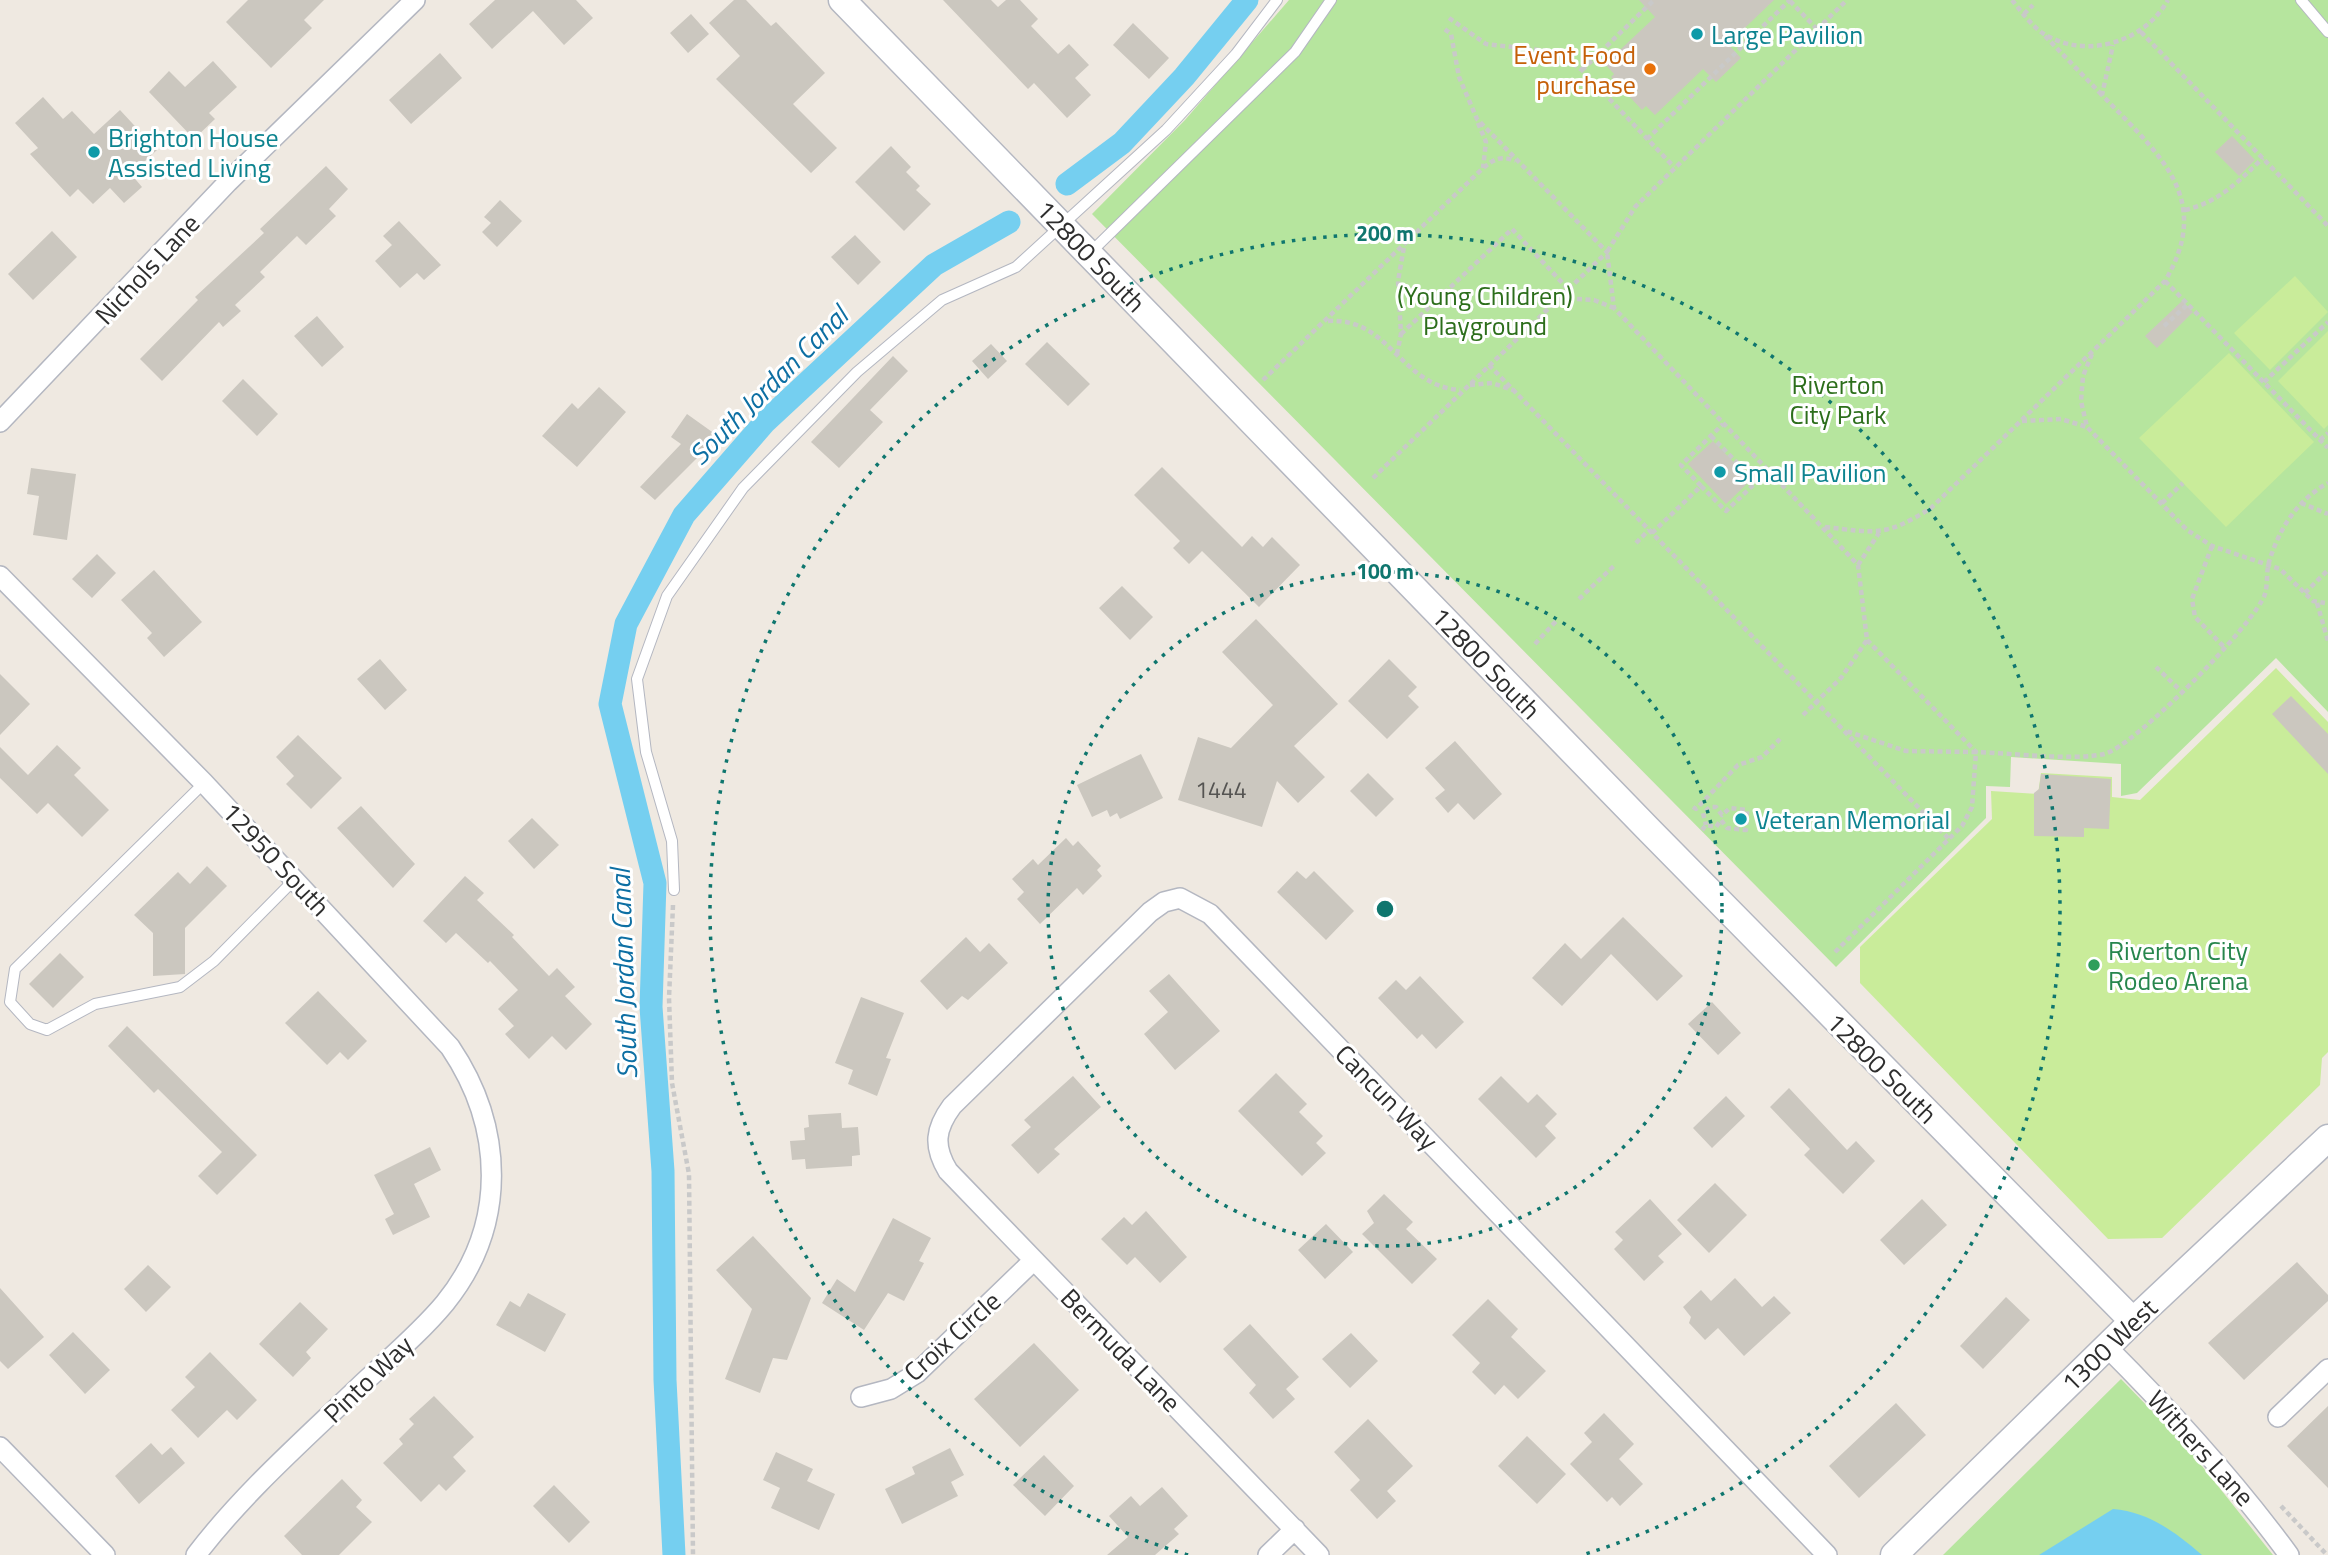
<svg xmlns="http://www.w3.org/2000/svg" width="2328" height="1555" font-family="'Titillium Web',sans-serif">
	<rect width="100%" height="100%" fill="#efe9e1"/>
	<!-- green -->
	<path fill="#b6e59e" d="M 1289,0 L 2328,0 L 2328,712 L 2276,658 L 2137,793 L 2121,796 L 2121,764 L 2011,757 L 2010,787 L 1986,786 L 1986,818 L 1836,967 L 1092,214 L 1185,120 Z
		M 2121,1379 L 2186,1446 L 2273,1555 L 1943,1555 Z"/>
	<!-- pitch -->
	<path fill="#c9ec9a" d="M 2295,276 L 2328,312 L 2270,370 L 2234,333 Z
		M 2328,331 L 2328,425 L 2324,429 L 2278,381 Z
		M 2229,353 L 2314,442 L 2226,527 L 2139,438 Z
		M 2276,668 L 2328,722 L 2328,1052 L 2322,1058 L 2320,1085 L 2162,1238 L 2108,1239 L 1860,983 L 1860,947 L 1992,819 L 1991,791 L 2038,794 L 2041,773 L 2112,777 L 2112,797 L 2140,800 Z"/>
	<!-- water -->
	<path fill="#75cff0" d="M 2113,1509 C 2149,1512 2175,1532 2202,1555 L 2039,1555 Z"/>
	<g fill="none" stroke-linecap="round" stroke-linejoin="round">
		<!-- canal -->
		<path stroke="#75cff0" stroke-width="23" d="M 1067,184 L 1122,143 L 1184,77 L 1247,0
			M 674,1555 L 665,1380 L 663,1171 L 651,1007 L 655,883 L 610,704 L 626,624 L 684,515 L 765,422 L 934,265 L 1009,222"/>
	</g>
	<!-- building -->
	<path fill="#cbc7bf" d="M 248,0 L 324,0 L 304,20 L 312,28 L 271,68 L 226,22 Z
		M 495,0 L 576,0 L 593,18 L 564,45 L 533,11 L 492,49 L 469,24 Z
		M 734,0 L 746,0 L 771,26 L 776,22 L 825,73 L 793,104 L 837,148 L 811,173 L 716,79 L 740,56 L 709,23 Z
		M 943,0 L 991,0 L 998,7 L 1006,0 L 1020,0 L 1038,19 L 1031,26 L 1058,54 L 1069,44 L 1089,65 L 1075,78 L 1091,95 L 1067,118 L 1034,83 L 1028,89 Z
		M 1639,0 L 1774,0 L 1728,44 L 1741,58 L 1716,82 L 1703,69 L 1655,115 L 1646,106 L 1642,110 L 1611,77 L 1614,74 L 1605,64 L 1655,17 Z
		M 691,14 L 709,34 L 688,53 L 670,33 Z
		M 1133,23 L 1169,58 L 1149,79 L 1113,45 Z
		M 440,53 L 462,78 L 411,124 L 389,100 Z
		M 213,61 L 237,87 L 209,113 L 215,119 L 194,139 L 149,92 L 169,71 L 185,87 Z
		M 43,97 L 63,119 L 72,111 L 94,134 L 120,110 L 157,150 L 131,174 L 142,187 L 124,203 L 110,188 L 93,204 L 78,189 L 70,197 L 30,154 L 38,148 L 15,123 Z
		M 2232,136 L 2255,160 L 2239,176 L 2215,152 Z
		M 891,146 L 911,167 L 906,172 L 920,186 L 916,190 L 931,204 L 904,231 L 855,182 Z
		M 326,166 L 348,189 L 329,209 L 336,216 L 306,245 L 297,236 L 260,272 L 265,277 L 235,305 L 241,311 L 223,327 L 219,322 L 162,381 L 140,359 L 198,300 L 195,297 L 264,233 L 260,229 Z
		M 500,200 L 522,221 L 497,247 L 482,232 L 491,223 L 484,217 Z
		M 399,221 L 441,265 L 424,280 L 417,273 L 400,288 L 375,261 L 392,245 L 383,236 Z
		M 52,231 L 77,257 L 33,300 L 8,274 Z
		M 855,235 L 881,262 L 858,285 L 831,257 Z
		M 2182,301 L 2193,312 L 2157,348 L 2145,336 Z
		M 317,316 L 344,347 L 322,367 L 294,336 Z
		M 1047,342 L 1090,384 L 1068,406 L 1025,364 Z
		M 991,344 L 1007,361 L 988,379 L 972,361 Z
		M 893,356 L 908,371 L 870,410 L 883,422 L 839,468 L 811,442 Z
		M 243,379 L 278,414 L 257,436 L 222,401 Z
		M 599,387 L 626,412 L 577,467 L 542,436 L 572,403 L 578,409 Z
		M 687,414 L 715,434 L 699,456 L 655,500 L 640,487 L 681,444 L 671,437 Z
		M 1713,441 L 1751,480 L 1726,504 L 1688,464 Z
		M 1162,467 L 1242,547 L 1252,536 L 1263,547 L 1272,537 L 1300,565 L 1259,607 L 1202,551 L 1189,564 L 1173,548 L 1180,541 L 1134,495 Z
		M 31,468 L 76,474 L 67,540 L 33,535 L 39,496 L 27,494 Z
		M 97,554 L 116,573 L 92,598 L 72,579 Z
		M 154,570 L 202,622 L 164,657 L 147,638 L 152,633 L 121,600 Z
		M 1122,586 L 1153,617 L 1130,640 L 1099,608 Z
		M 1256,619 L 1338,704 L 1294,746 L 1325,777 L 1298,803 L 1277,781 L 1262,827 L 1178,800 L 1198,737 L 1231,748 L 1273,705 L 1222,652 Z
		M 380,659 L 407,690 L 385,710 L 357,679 Z
		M 1389,659 L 1417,687 L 1408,696 L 1419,707 L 1387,739 L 1348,701 Z
		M 0,674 L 30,704 L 0,735 Z
		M 2291,696 L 2328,734 L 2328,774 L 2272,714 Z
		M 298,735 L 342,778 L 311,809 L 286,784 L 294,776 L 276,757 Z
		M 1455,741 L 1502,794 L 1474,820 L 1458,803 L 1448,813 L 1435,798 L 1445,790 L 1425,768 Z
		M 57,745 L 81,768 L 74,775 L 109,810 L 82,837 L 48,803 L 37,814 L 0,778 L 0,747 L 28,775 Z
		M 1141,754 L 1163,798 L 1120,819 L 1117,813 L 1110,817 L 1107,810 L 1092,817 L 1077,785 Z
		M 1368,773 L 1394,799 L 1376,817 L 1350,791 Z
		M 2041,774 L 2111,779 L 2109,829 L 2084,828 L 2084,837 L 2034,836 L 2034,793 L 2039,789 Z
		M 361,806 L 415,864 L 393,888 L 337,828 Z
		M 532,818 L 559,845 L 534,869 L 508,841 Z
		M 1066,838 L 1073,846 L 1078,841 L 1101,866 L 1097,870 L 1102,876 L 1083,895 L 1077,888 L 1040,924 L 1017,899 L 1024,892 L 1012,879 L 1033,859 L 1038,865 Z
		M 207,866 L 227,886 L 185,928 L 185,974 L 153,976 L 153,933 L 134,915 L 178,872 L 190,884 Z
		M 1297,871 L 1306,879 L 1314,871 L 1354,911 L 1326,940 L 1277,892 Z
		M 465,876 L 484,893 L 477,900 L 514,935 L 512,937 L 549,976 L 557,968 L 575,987 L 565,996 L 592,1024 L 566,1050 L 552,1036 L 529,1059 L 505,1034 L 514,1026 L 498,1009 L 518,990 L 490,961 L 488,963 L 456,933 L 446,943 L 423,921 Z
		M 1623,917 L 1683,976 L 1657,1001 L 1611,954 L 1562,1006 L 1532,978 L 1565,943 L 1581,959 Z
		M 966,937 L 980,952 L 989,943 L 1008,963 L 968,1000 L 962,996 L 947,1010 L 920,981 Z
		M 60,953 L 84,977 L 53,1008 L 29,984 Z
		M 1169,974 L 1220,1031 L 1175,1070 L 1144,1034 L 1168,1012 L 1149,991 Z
		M 1420,976 L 1464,1022 L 1436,1049 L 1422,1034 L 1417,1039 L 1378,998 L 1396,980 L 1406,990 Z
		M 318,991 L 367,1041 L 348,1060 L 340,1052 L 327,1065 L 285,1023 Z
		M 861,997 L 904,1013 L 886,1058 L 891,1059 L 877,1096 L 848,1084 L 853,1070 L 835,1063 Z
		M 1712,1002 L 1741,1033 L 1718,1055 L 1688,1024 Z
		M 127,1026 L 257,1155 L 217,1195 L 198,1176 L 222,1152 L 158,1089 L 154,1093 L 108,1046 Z
		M 1276,1073 L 1307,1104 L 1299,1112 L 1323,1136 L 1316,1143 L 1326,1153 L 1302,1176 L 1238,1111 Z
		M 1073,1076 L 1101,1107 L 1054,1149 L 1060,1154 L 1038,1174 L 1011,1145 L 1031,1127 L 1024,1120 Z
		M 1501,1076 L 1528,1103 L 1537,1094 L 1557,1114 L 1545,1126 L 1556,1138 L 1536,1158 L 1478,1099 Z
		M 1789,1088 L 1847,1150 L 1856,1141 L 1875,1161 L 1843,1194 L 1804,1155 L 1810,1149 L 1770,1107 Z
		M 1726,1096 L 1745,1116 L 1712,1148 L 1693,1128 Z
		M 841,1113 L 842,1128 L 858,1127 L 860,1155 L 852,1156 L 852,1166 L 806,1169 L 805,1159 L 792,1160 L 790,1141 L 805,1140 L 804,1128 L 809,1127 L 808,1115 Z
		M 430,1147 L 441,1170 L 414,1184 L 430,1217 L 393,1235 L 385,1219 L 394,1214 L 374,1175 Z
		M 1715,1183 L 1747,1215 L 1709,1253 L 1677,1220 Z
		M 1384,1194 L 1413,1222 L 1406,1229 L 1437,1259 L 1412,1284 L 1362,1234 L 1374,1223 L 1367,1211 Z
		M 1650,1199 L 1682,1234 L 1658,1256 L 1664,1262 L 1644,1281 L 1614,1249 L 1623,1240 L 1615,1232 Z
		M 1922,1199 L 1947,1225 L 1904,1265 L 1880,1240 Z
		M 1146,1211 L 1187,1257 L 1160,1283 L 1135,1257 L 1127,1265 L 1101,1239 L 1124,1217 L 1132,1225 Z
		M 893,1218 L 931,1238 L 919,1261 L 924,1263 L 904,1301 L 888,1293 L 864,1330 L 822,1303 L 837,1279 L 855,1292 Z
		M 1326,1224 L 1353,1252 L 1325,1279 L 1298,1250 Z
		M 753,1236 L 811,1298 L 787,1360 L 773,1358 L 760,1393 L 725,1379 L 752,1309 L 716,1270 Z
		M 2297,1262 L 2328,1295 L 2328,1301 L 2244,1380 L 2208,1343 Z
		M 148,1265 L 171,1287 L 146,1312 L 124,1289 Z
		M 1735,1278 L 1762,1307 L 1774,1296 L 1791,1313 L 1744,1356 L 1718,1328 L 1705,1340 L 1689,1323 L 1691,1317 L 1683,1307 L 1701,1290 L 1711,1301 Z
		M 0,1288 L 44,1337 L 8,1369 L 0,1361 Z
		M 528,1293 L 566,1314 L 545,1352 L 496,1325 L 510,1301 L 520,1307 Z
		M 2006,1297 L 2030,1320 L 1983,1369 L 1960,1346 Z
		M 1488,1299 L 1518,1329 L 1511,1337 L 1546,1371 L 1518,1399 L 1504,1385 L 1495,1395 L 1472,1372 L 1480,1363 L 1452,1335 Z
		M 300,1302 L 328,1329 L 306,1352 L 311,1358 L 293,1377 L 259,1344 Z
		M 1250,1324 L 1299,1377 L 1286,1389 L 1295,1399 L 1273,1419 L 1249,1393 L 1256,1385 L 1223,1349 Z
		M 73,1332 L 110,1370 L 85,1394 L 49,1355 Z
		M 1351,1333 L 1378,1361 L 1350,1388 L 1322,1359 Z
		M 1034,1343 L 1079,1390 L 1020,1447 L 974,1399 Z
		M 210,1352 L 257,1400 L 237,1420 L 227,1410 L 198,1438 L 171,1410 L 195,1387 L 185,1377 Z
		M 434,1396 L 474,1437 L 453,1457 L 466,1471 L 446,1491 L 439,1484 L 421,1502 L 383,1463 L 403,1444 L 399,1439 L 414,1424 L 409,1419 Z
		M 1896,1403 L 1926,1435 L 1859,1498 L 1829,1466 Z
		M 2328,1406 L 2328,1488 L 2287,1446 Z
		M 1604,1413 L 1634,1444 L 1619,1459 L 1643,1484 L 1620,1506 L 1612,1497 L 1607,1502 L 1570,1464 L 1592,1442 L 1584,1433 Z
		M 1368,1419 L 1413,1466 L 1387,1491 L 1396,1501 L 1377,1519 L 1350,1490 L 1360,1480 L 1334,1452 Z
		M 1527,1436 L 1566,1474 L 1537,1504 L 1498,1466 Z
		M 151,1443 L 162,1455 L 171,1447 L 185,1463 L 139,1504 L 115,1476 Z
		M 950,1448 L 964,1475 L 951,1482 L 958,1496 L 902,1524 L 885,1489 L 915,1474 L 912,1467 Z
		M 776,1452 L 813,1469 L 807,1481 L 835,1494 L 819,1530 L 771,1508 L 780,1488 L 763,1480 Z
		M 1044,1455 L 1074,1486 L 1045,1516 L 1013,1485 Z
		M 342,1479 L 362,1500 L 356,1507 L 372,1522 L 339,1555 L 302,1555 L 284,1536 Z
		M 554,1485 L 590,1522 L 569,1543 L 533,1506 Z
		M 1162,1487 L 1188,1516 L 1174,1529 L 1179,1534 L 1155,1555 L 1107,1555 L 1128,1537 L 1109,1516 L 1131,1496 L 1140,1506 Z"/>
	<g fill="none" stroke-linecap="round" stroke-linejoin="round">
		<defs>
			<path id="lane" d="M 2301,0 L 2328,32
				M 1091,252 L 1295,52 L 1331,0
				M 204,783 L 15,969 L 10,1002 L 30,1024 L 47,1030 L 95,1004 L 180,987 L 214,961 L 295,879
				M 674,890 L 672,841 L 646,752 L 637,679 L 667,596 L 743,488 L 857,372 L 942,300 L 1016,267 L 1166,130 L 1236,54 L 1277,0"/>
			<path id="street" d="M 0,422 L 228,182 L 415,0
				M 0,576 L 204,783 L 450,1047 C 504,1127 508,1225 445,1303 C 421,1332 390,1358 362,1384 C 305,1439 244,1492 196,1555
				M 2107,1347 C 2173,1413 2234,1480 2289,1555
				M 861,1397 L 891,1389 L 917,1373 L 1034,1260
				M 2278,1417 L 2328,1369
				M 0,1447 L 105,1555
				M 1268,1555 L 1295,1529
				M 1319,1555 L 948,1171 C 933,1146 935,1129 952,1106 L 1150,912 L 1164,902 L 1180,898 L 1210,914 L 1827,1555"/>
			<path id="secondary" d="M 842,0 L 1650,831 L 2133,1321
				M 1894,1555 L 2133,1321 L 2328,1138"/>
		</defs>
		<!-- lane casing -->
		<use href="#lane" stroke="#b4b7c1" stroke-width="12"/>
		<!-- street casing -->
		<use href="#street" stroke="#b4b7c1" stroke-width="22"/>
		<!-- secondary casing -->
		<use href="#secondary" stroke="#b4b7c1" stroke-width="29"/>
		<!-- path -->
		<path stroke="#c9c9c9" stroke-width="4.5" stroke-dasharray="5 3.5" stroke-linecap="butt" d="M 2012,0 C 2021,11 2030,24 2041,32 C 2084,61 2144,43 2168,0
			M 1790,1 L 1816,28
			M 2024,14 L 2033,5
			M 1449,18 L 1486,44 L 1556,52 L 1582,70 L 1674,167
			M 2141,32 L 2328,226
			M 2045,36 L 2102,95
			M 1582,70 L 1654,0
			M 1478,123 L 1486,142 L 1483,168
			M 1647,139 L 1790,0
			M 2185,210 C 2219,202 2238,182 2263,158
			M 2165,281 L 2328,448
			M 1560,298 L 1594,300 L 1614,308
			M 1328,321 C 1390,317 1400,386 1460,390
			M 2164,326 L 2187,305
			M 1401,334 L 1512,229 L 1568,289
			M 1397,354 L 1401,334 L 1398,281 L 1404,247
			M 2092,354 L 2083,376 L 2081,401 L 2087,427 L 2187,530 L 2212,546 L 2280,569 L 2313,601 L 2325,603
			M 1489,365 L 1950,840
			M 1263,380 L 1482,169 C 1494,159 1501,155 1515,161
			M 2264,382 L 2328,322
			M 1470,385 L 1492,383 L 1513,390
			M 2022,421 L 2061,419 L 2087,427
			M 1711,436 L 1756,482
			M 2320,440 L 2328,433
			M 1373,478 L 1607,252 L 1477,119 L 1459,77 L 1451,34 L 1442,27
			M 1701,486 L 1726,511 L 1769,470
			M 2162,503 L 2183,483
			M 2301,503 L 2328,514
			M 1825,527 C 1877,533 1885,537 1931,508 L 2165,281 C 2215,197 2157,153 2102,95 L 2113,45
			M 1652,533 L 1701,486 L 1681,465 L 1723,424
			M 1636,543 L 1649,530
			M 2212,546 L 2192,599 L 2195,617 L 2225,648
			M 1858,565 L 1879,533
			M 2305,593 L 2328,570
			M 1579,599 L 1616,564
			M 2317,603 L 2328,641
			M 1867,640 L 1976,752 C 2009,753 2074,761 2104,754 C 2134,747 2255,624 2265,594 C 2268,584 2266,572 2269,562 C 2279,529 2297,500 2328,483
			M 1535,644 L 1558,619
			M 2156,667 L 2181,691
			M 1803,715 L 1841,678 L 1867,640 L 1858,565 L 1614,308 L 1607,252 L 1635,207 L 1847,0
			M 1693,807 L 1696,809 L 1738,765 L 1762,757 L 1780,739
			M 1702,830 L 1706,825 L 1716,827 L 1721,820 L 1727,828 L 1746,830 L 1747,810 L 1730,808 L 1722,815 L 1716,807 L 1710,807 L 1703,813 L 1706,825
			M 673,905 L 669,998 L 672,1083 L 689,1174 L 693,1555
			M 1835,952 L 1962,826 L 1972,807 L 1976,752 L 1906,751 L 1846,731
			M 2281,1506 L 2327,1555"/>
		<!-- lane -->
		<use href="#lane" stroke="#fff" stroke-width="10"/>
		<!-- street -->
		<use href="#street" stroke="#fff" stroke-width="19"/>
		<!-- secondary -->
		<use href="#secondary" stroke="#fff" stroke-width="26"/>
	</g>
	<!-- distance rings -->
	<g fill="none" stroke="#0f766e" stroke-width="3.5" stroke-dasharray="3.5 7">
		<circle cx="1385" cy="909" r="337"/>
		<path d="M1188 1555A675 675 0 1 1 1582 1555"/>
	</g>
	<!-- markers -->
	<g fill="#0f9aa8" stroke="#fff" stroke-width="2.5">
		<circle cx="1697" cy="34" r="7"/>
		<circle cx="94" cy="152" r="7"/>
		<circle cx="1720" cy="472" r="7"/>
		<circle cx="1741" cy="819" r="7"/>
	</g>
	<circle fill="#e8710a" stroke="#fff" stroke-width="2.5" cx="1650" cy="69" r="7"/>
	<circle fill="#2e9e5b" stroke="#fff" stroke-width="2.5" cx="2094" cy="965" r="7"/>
	<g text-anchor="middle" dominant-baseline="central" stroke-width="6" stroke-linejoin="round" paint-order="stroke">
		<!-- number labels -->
		<g font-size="23" fill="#555452">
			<text x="1221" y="789">1444</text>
		</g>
		<!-- culture labels -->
		<g font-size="26" fill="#0d838f" stroke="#fff" text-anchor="start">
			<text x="1711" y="34">Large Pavilion</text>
			<text x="108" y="137">Brighton House<tspan x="108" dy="30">Assisted Living</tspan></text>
			<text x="1734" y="472">Small Pavilion</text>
			<text x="1755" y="819">Veteran Memorial</text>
		</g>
		<!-- food labels -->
		<g font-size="26" fill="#c56008" stroke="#fff" text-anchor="end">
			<text x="1636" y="54">Event Food<tspan x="1636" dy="30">purchase</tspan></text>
		</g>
		<!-- street labels -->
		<g font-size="26" fill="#2e2e2e" stroke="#fff">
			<text transform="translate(1091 256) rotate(46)">12800 South</text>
			<text transform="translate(147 269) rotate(-47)">Nichols Lane</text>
			<text transform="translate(1486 663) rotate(46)">12800 South</text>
			<text transform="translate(276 859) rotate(47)">12950 South</text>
			<text transform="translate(1882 1068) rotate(45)">12800 South</text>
			<text transform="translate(1387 1097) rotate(46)">Cancun Way</text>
			<text transform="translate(952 1336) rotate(-42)">Croix Circle</text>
			<text transform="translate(2109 1345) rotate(-44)">1300 West</text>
			<text transform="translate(1121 1350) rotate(46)">Bermuda Lane</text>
			<text transform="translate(368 1379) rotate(-44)">Pinto Way</text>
			<text transform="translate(2201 1448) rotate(48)">Withers Lane</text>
		</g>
		<!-- park labels -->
		<g font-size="26" fill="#2c6e1b" stroke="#fff">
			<text x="1485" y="295">(Young Children)<tspan x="1485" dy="30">Playground</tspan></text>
			<text x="1838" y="384">Riverton<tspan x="1838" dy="30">City Park</tspan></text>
		</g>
		<!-- leisure labels -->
		<g font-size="26" fill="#27864d" stroke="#fff" text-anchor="start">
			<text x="2108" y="950">Riverton City<tspan x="2108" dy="30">Rodeo Arena</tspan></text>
		</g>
		<!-- water labels -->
		<g font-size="28" font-style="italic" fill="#0d6fa3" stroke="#fff">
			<text transform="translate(768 385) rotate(-45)">South Jordan Canal</text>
			<text transform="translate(623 974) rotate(-92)">South Jordan Canal</text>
		</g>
	</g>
	<circle cx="1385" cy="909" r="10" fill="#0f766e" stroke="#fff" stroke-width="3.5"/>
	<g font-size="21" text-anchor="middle" font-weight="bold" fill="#0f766e" stroke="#fff" stroke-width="6" stroke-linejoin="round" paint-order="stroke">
		<text x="1385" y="241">200 m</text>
		<text x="1385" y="579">100 m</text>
	</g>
</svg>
